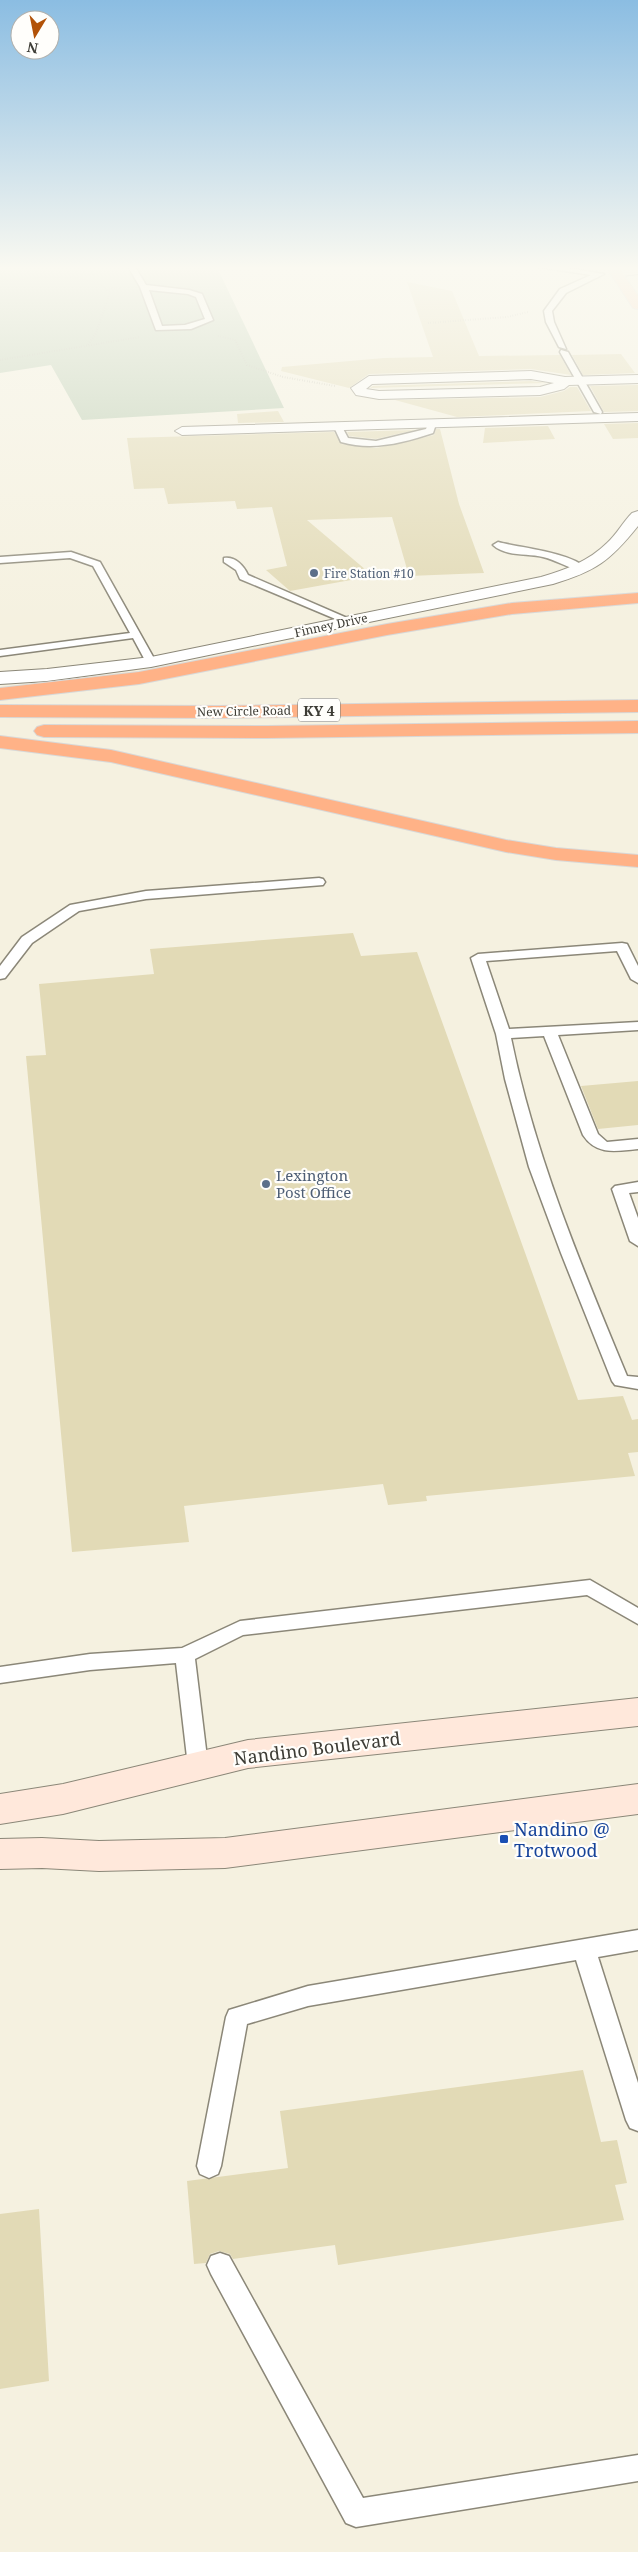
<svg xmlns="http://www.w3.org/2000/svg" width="638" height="2552" font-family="'Noto Serif',serif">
	<rect width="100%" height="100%" fill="#f5f1e0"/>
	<!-- green -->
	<path fill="#b9cbb0" d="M 0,265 L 216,265 L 284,408 L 82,420 L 51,365 L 0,373 Z"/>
	<!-- building -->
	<path fill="#e2dab6" d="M 407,282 L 452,291 L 479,356 L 560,355 L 571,375 L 531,369 L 369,374 L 349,388 L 281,371 L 282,367 L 384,358 L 433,357 Z
		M 621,354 L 635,373 L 583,375 L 572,355 Z
		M 531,381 L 546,383 L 370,388 L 373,386 Z
		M 638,385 L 638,411 L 604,412 L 590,386 Z
		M 570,387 L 577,387 L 591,411 L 457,417 L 395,400 L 540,397 L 564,391 Z
		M 278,411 L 284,422 L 238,423 L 237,414 Z
		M 638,423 L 638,438 L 613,439 L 604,424 Z
		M 548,426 L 555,439 L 483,443 L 485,428 Z
		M 436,429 L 440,429 L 459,504 L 484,573 L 409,576 L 392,517 L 307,520 L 373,576 L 290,591 L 266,570 L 287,566 L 272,507 L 237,509 L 235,501 L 168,504 L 164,488 L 134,489 L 127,438 L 334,432 L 341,444 L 376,448 L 422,438 L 434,435 Z
		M 415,430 L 376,439 L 349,436 L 347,432 Z
		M 353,933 L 361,956 L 417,952 L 578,1400 L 623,1396 L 632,1420 L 638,1419 L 638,1452 L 628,1453 L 635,1476 L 426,1496 L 427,1501 L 388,1505 L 383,1484 L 184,1506 L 189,1542 L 72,1552 L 26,1056 L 46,1055 L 39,984 L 154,974 L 150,949 Z
		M 638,1081 L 638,1125 L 598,1129 L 581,1086 Z
		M 583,2070 L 601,2142 L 617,2140 L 627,2183 L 615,2185 L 624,2220 L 338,2265 L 335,2245 L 233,2259 L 230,2254 L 219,2251 L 210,2254 L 206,2263 L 194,2264 L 187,2181 L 288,2168 L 280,2111 Z
		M 39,2209 L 49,2381 L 0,2389 L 0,2214 Z"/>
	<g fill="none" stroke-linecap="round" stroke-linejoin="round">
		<defs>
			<path id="lane" d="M 127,265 L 134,265 L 146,285 L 189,290 L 202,294 L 213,320 L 191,329 L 156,330 L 140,287 ZM 149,290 L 188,294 L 196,297 L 205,319 L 185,325 L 162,326 Z
				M 526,265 L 549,265 L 604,274 L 566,293 L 552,311 L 554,322 L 566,349 L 559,347 L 546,322 L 544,311 L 560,289 L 591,275 Z
				M 561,350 L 568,352 L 602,412 L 601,414 L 594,412 L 560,352 Z
				M 429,422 L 436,424 L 433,433 C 402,443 373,451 341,442 L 334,427 L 341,425 L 348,438 L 376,441 L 426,429 Z
				M 498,542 C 521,548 569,552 586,568 L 581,571 C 568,568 556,560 543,557 C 528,553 506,557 493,545 Z
				M 71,552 L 100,562 L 156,662 L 155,664 L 147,664 L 133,638 L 0,656 L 0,650 L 130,633 L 93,566 L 70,558 L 0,563 L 0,557 Z
				M 224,558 C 235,556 244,566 248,575 L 354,621 L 345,623 L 240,579 L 236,570 L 224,562 Z
				M 319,878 L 323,879 L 325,882 L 323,885 L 146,899 L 79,911 L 32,943 L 5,978 L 0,979 L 0,966 L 22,937 L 70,905 L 146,891 Z
				M 622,943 L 627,944 L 638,966 L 638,983 L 631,979 L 617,951 L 486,961 L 509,1029 L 638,1022 L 638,1030 L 558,1035 L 598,1134 L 607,1142 L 638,1139 L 638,1149 C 616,1151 597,1156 583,1135 L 544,1036 L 511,1038 C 535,1156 581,1265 627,1376 L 638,1377 L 638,1389 L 615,1385 L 612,1381 L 561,1253 L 529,1167 L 505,1079 L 496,1034 L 471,958 L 478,954 Z
				M 638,1182 L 638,1192 L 629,1193 L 638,1218 L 638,1246 L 630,1241 L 612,1189 L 615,1186 Z
				M 590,1580 L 638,1608 L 638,1624 L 587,1595 L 243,1635 L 195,1659 L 208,1766 L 205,1772 L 198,1774 L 191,1772 L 188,1766 L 176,1663 L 90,1670 L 0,1683 L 0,1667 L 90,1654 L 182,1648 L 240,1621 Z
				M 638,1930 L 638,1950 L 598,1957 L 638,2083 L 638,2131 L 630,2128 L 626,2120 L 576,1960 L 308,2006 L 247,2024 L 221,2166 L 218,2174 L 209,2178 L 200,2174 L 197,2166 L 226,2017 L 229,2010 L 308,1986 Z
				M 220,2253 L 229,2256 L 363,2498 L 638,2455 L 638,2481 L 356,2527 L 346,2523 L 211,2274 L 207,2265 L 211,2256 Z"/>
			<path id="street" d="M 531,371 L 565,377 L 638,375 L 638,383 L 569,385 L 564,389 L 540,395 L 379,399 L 356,395 L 351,388 L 369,376 ZM 531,379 L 554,383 L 540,387 L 379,391 L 366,389 L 372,384 Z
				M 638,413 L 638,421 L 182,435 L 175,431 L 182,427 Z
				M 638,511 L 638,526 C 610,561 596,571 553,584 L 151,667 L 47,681 L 0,684 L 0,672 L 47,669 L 151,657 L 541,577 C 565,570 589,561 607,543 C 617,534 623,522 632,513 Z"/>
			<path id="secondary" d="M 638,266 L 638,274 L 616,277 L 610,273 L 616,269 Z
				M 638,1698 L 638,1726 L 248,1768 L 63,1814 L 0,1824 L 0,1794 L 63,1784 L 248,1740 Z
				M 638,1784 L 638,1814 L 225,1868 L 99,1871 L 42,1868 L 0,1869 L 0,1839 L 42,1838 L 99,1841 L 225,1838 Z"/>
			<path id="primary" d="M 605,265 L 617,265 L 638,296 L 638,309 L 633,308 Z"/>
			<path id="highway" d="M 638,593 L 638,603 L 512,614 L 387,635 L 139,684 L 0,700 L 0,688 L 139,672 L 387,624 L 512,603 Z
				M 638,700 L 638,712 L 219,718 L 0,717 L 0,705 L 219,706 Z
				M 638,721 L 638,733 L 267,738 L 44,737 L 37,735 L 34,731 L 37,727 L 44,725 L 267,726 Z
				M 0,736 L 111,750 L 506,840 L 556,848 L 638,855 L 638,867 L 556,860 L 506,852 L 111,762 L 0,748 Z"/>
		</defs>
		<!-- lane casing -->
		<use href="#lane" stroke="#8b8778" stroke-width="3"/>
		<!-- street casing -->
		<use href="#street" stroke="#8b8778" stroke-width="2"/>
		<!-- secondary casing -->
		<use href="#secondary" stroke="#8b8778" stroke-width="2"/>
		<!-- primary casing -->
		<use href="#primary" stroke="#d8d8d7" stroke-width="2"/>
		<!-- highway casing -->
		<use href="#highway" stroke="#d8d8d7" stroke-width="2"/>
		<!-- path -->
		<path stroke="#b6b3a5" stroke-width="2" stroke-dasharray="0.5 2" stroke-linecap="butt" d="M 70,277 L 114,271
			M 0,281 C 29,279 90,268 110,293 L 96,333 L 87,346
			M 109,289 L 120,288
			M 428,323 L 507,317 L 528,312
			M 218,336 L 235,340 L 247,365 L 283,377 L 335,386
			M 0,360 L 140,337"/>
		<!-- lane -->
		<use href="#lane" fill="#fff" fill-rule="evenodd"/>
		<!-- street -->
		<use href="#street" fill="#fff" fill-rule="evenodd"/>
		<!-- secondary -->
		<use href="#secondary" fill="#ffe8db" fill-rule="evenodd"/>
		<!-- primary -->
		<use href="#primary" fill="#ffd1b7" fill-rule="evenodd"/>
		<!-- highway -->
		<use href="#highway" fill="#ffb287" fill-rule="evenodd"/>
	</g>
	<!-- sky -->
	<linearGradient id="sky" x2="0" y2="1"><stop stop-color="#8bbde2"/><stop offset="0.43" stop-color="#faf9f1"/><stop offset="1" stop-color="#faf9f1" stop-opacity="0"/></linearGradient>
	<rect width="638" height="623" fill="url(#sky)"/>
	<!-- markers -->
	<g fill="#5c6f8a" stroke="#fffefb" stroke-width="2">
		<circle cx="314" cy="573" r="5"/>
		<circle cx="266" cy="1184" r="5"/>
	</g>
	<rect fill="#1a4fb4" stroke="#fffefb" stroke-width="2" x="499" y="1834" width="10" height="10" rx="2.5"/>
	<g text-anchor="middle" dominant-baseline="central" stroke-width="4.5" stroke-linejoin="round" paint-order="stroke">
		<!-- far-service labels -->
		<g font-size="12" fill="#4e5e75" stroke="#fffefb" text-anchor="start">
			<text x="324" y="573">Fire Station #10</text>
		</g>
		<!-- far-street labels -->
		<g font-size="12" fill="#3d3c35" stroke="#fffefb">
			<text transform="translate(331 625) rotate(-12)">Finney Drive</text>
			<text transform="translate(244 711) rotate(-1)">New Circle Road</text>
		</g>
		<!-- shield labels -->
		<rect fill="#fffefb" stroke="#777670" stroke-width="1" x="298" y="698.5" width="42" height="23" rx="4"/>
		<g font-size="14" font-weight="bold" fill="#3d3c35">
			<text x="319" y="710">KY 4</text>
		</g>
		<!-- service labels -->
		<g font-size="15" fill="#4e5e75" stroke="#fffefb" text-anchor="start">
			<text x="276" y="1175">Lexington<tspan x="276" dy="17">Post Office</tspan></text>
		</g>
		<!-- near-street labels -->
		<g font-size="18" fill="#3d3c35" stroke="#fffefb">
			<text transform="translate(317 1748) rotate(-7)">Nandino Boulevard</text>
		</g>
		<!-- near-transit labels -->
		<g font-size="18" fill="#164399" stroke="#fffefb" text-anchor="start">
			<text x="514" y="1829">Nandino @<tspan x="514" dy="21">Trotwood</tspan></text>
		</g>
	</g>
	<!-- north arrow -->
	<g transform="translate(35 35) rotate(190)"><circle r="24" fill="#fffefb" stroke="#b1b0ac"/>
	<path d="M0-4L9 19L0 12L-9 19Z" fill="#b25208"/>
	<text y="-8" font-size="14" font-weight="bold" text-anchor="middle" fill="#3d3c35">N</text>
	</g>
</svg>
